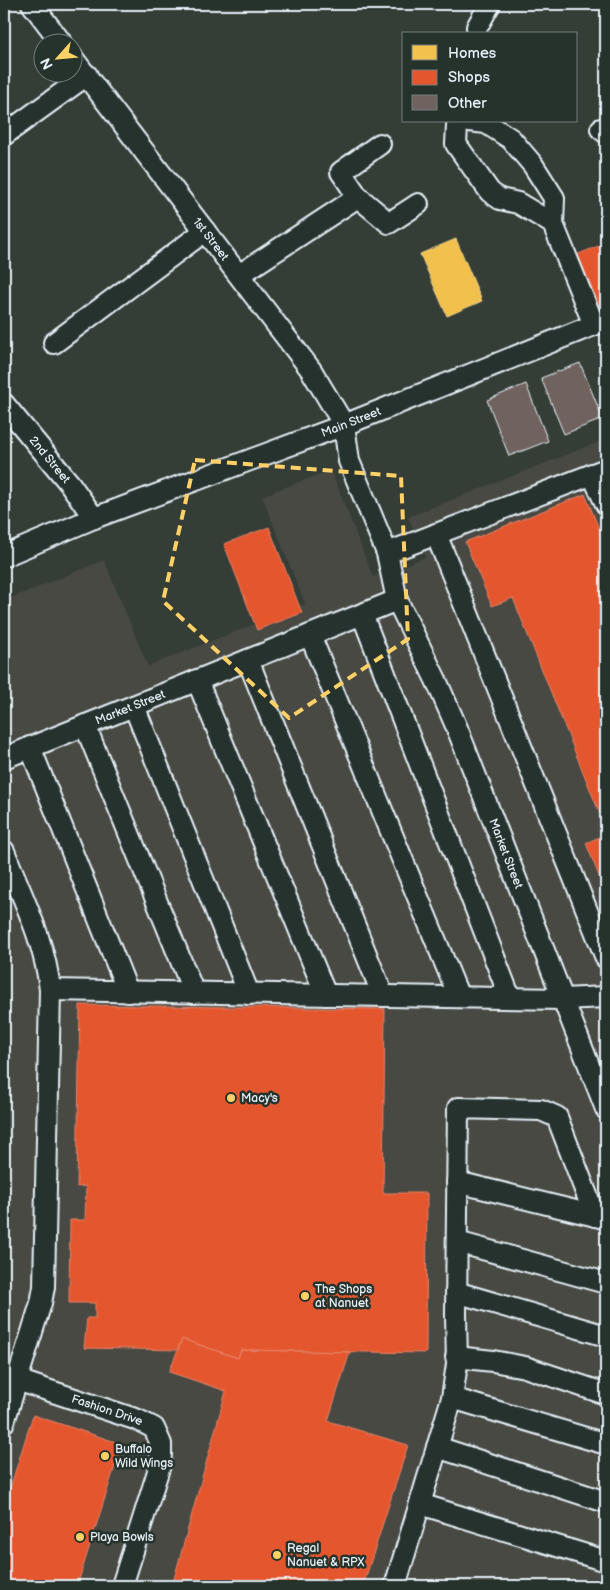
<svg xmlns="http://www.w3.org/2000/svg" width="610" height="1590" font-family="'Balsamiq Sans',sans-serif">
	<rect width="100%" height="100%" fill="#353d37"/>
	<filter id="ink" filterUnits="userSpaceOnUse"><feTurbulence type="fractalNoise" baseFrequency=".02" numOctaves="2"/><feDisplacementMap in="SourceGraphic" scale="10" xChannelSelector="R" yChannelSelector="G"/><feConvolveMatrix kernelMatrix="1 2 1 2 8 2 1 2 1" color-interpolation-filters="sRGB"/></filter>
	<g filter="url(#ink)">
		<!-- built -->
		<path fill="#474843" d="M 606,439 L 606,1586 L 4,1586 L 4,601 L 104,560 L 148,666 L 305,604 L 262,496 L 331,470 L 373,577 L 426,557 L 408,517 Z"/>
		<!-- homes -->
		<path fill="#f2c14e" stroke="#efcf81" d="M 456,239 L 482,301 L 447,316 L 420,254 Z"/>
		<!-- shops -->
		<path fill="#e4572e" stroke="#e5856b" d="M 606,243 L 606,302 L 591,308 L 571,257 Z
			M 585,494 L 606,546 L 606,829 L 513,598 L 492,606 L 465,542 Z
			M 269,527 L 302,613 L 257,630 L 224,544 Z
			M 606,834 L 606,894 L 586,843 Z
			M 80,1005 L 385,1009 L 383,1193 L 427,1193 L 426,1353 L 241,1350 L 238,1358 L 182,1339 L 178,1350 L 84,1348 L 87,1318 L 95,1318 L 95,1303 L 69,1303 L 70,1220 L 85,1220 L 86,1186 L 77,1187 Z
			M 182,1339 L 238,1358 L 241,1350 L 350,1352 L 328,1421 L 408,1445 L 363,1586 L 172,1586 L 226,1391 L 169,1372 Z
			M 33,1415 L 122,1444 L 77,1586 L 4,1586 L 4,1507 Z"/>
		<!-- building -->
		<path fill="#70635f" stroke="#e8f1f8" d="M 580,363 L 603,419 L 564,434 L 541,378 Z
			M 526,384 L 548,441 L 509,456 L 487,400 Z"/>
		<g fill="none" stroke-linecap="round" stroke-linejoin="round">
			<defs>
				<g id="minor">
					<path d="M 32,4 L 61,42"/>
					<path d="M 477,27 L 490,4"/>
					<path id="s1" d="M 72,57 L 311,370 L 344,425 L 349,461 L 387,553 L 397,600 L 436,680 L 457,728 L 606,1109"/>
					<path d="M 464,121 L 457,126 L 456,144 L 490,192 L 500,199 L 518,203 L 553,224"/>
					<path d="M 469,121 L 486,123 L 511,139 L 533,165 L 554,198 L 553,224 L 594,325"/>
					<path d="M 601,129 L 606,133"/>
					<path d="M 4,135 L 87,75"/>
					<path d="M 380,144 L 341,172 L 358,197 L 389,223 L 418,204"/>
					<path d="M 239,275 L 358,197"/>
					<path d="M 54,343 L 205,231"/>
					<path id="s2" d="M 4,404 L 70,484 L 94,518"/>
					<path d="M 592,474 L 606,504"/>
					<path d="M 436,534 L 606,958"/>
					<path d="M 387,553 L 606,469"/>
					<path id="s3" d="M 4,556 L 94,518 L 344,425 L 606,320"/>
					<path d="M 362,614 L 510,998"/>
					<path d="M 310,635 L 459,997"/>
					<path d="M 248,660 L 383,996"/>
					<path d="M 197,680 L 326,995"/>
					<path d="M 134,706 L 249,994"/>
					<path d="M 85,725 L 194,993"/>
					<path d="M 30,747 L 128,992"/>
					<path id="s4" d="M 4,758 L 397,600"/>
					<path d="M 4,851 C 22,897 45,941 50,990 L 44,1287 L 41,1303 L 4,1422"/>
					<path d="M 50,990 L 562,999 L 606,997"/>
					<path d="M 457,1182 L 604,1218"/>
					<path d="M 457,1242 L 606,1283"/>
					<path d="M 456,1292 L 606,1336"/>
					<path d="M 456,1357 L 493,1361 L 525,1367 L 606,1394"/>
					<path id="s5" d="M 17,1380 L 138,1420 L 154,1428 L 161,1444 L 161,1454 L 160,1465 L 122,1586"/>
					<path d="M 452,1398 L 606,1444"/>
					<path d="M 437,1447 L 606,1502"/>
					<path d="M 420,1504 L 606,1561"/>
					<path d="M 395,1586 L 452,1398 L 457,1364 L 456,1315 L 458,1108 L 541,1110 L 557,1117 L 595,1216"/>
				</g>
			</defs>
			<!-- minor casing -->
			<use href="#minor" stroke="#e8f1f8" stroke-width="24"/>
			<!-- minor -->
			<use href="#minor" stroke="#26332d" stroke-width="20"/>
		</g>
	</g>
	<!-- marked area -->
	<path fill="none" stroke="#ffd166" stroke-width="4" stroke-dasharray="10 6" stroke-linejoin="round" d="M 195,460 L 401,476 L 408,639 L 289,718 L 163,601 Z"/>
	<!-- markers -->
	<g fill="#ffd166" stroke="#26332d" stroke-width="2">
		<circle cx="231" cy="1098" r="5"/>
		<circle cx="305" cy="1296" r="5"/>
		<circle cx="105" cy="1456" r="5"/>
		<circle cx="80" cy="1537" r="5"/>
		<circle cx="277" cy="1555" r="5"/>
	</g>
	<g text-anchor="middle" dominant-baseline="central" stroke-width="5" stroke-linejoin="round" paint-order="stroke">
		<!-- street labels -->
		<g font-size="12" fill="#e8f1f8" stroke="#26332d">
			<text stroke="none"><textPath href="#s1" startOffset="229">1st Street</textPath></text>
			<text stroke="none"><textPath href="#s3" startOffset="372">Main Street</textPath></text>
			<text stroke="none"><textPath href="#s2" startOffset="72">2nd Street</textPath></text>
			<text stroke="none"><textPath href="#s4" startOffset="136">Market Street</textPath></text>
			<text stroke="none"><textPath href="#s1" startOffset="918">Market Street</textPath></text>
			<text stroke="none"><textPath href="#s5" startOffset="95">Fashion Drive</textPath></text>
		</g>
		<!-- poi labels -->
		<g font-size="12" fill="#e8f1f8" stroke="#26332d" text-anchor="start">
			<text x="241" y="1098">Macy's</text>
			<text x="315" y="1289">The Shops<tspan x="315" dy="14">at Nanuet</tspan></text>
			<text x="115" y="1449">Buffalo<tspan x="115" dy="14">Wild Wings</tspan></text>
			<text x="90" y="1537">Playa Bowls</text>
			<text x="287" y="1548">Regal<tspan x="287" dy="14">Nanuet &amp; RPX</tspan></text>
		</g>
	</g>
	<!-- margin -->
	<rect width="610" height="1590" fill="none" stroke="#26332d" stroke-width="20"/>
	<rect x="10" y="10" width="590" height="1570" fill="none" stroke="#e8f1f8" stroke-width="2" filter="url(#ink)"/>
	<!-- legend -->
	<rect x="402" y="32" width="175" height="90" fill="#26332d" stroke="#747f7e"/>
	<rect x="412" y="45" width="25" height="15" fill="#f2c14e" stroke="#747f7e"/>
	<text x="448" y="58" font-size="15" fill="#e8f1f8">Homes</text>
	<rect x="412" y="70" width="25" height="15" fill="#e4572e" stroke="#747f7e"/>
	<text x="448" y="82" font-size="15" fill="#e8f1f8">Shops</text>
	<rect x="412" y="95" width="25" height="15" fill="#70635f" stroke="#747f7e"/>
	<text x="448" y="108" font-size="15" fill="#e8f1f8">Other</text>
	<!-- north arrow -->
	<g transform="translate(58 58) rotate(243)"><circle r="24" fill="#26332d" stroke="#747f7e"/>
	<path d="M0-4L9 19L0 12L-9 19Z" fill="#ffd166"/>
	<text y="-8" font-size="14" font-weight="bold" text-anchor="middle" fill="#e8f1f8">N</text>
	</g>
</svg>
